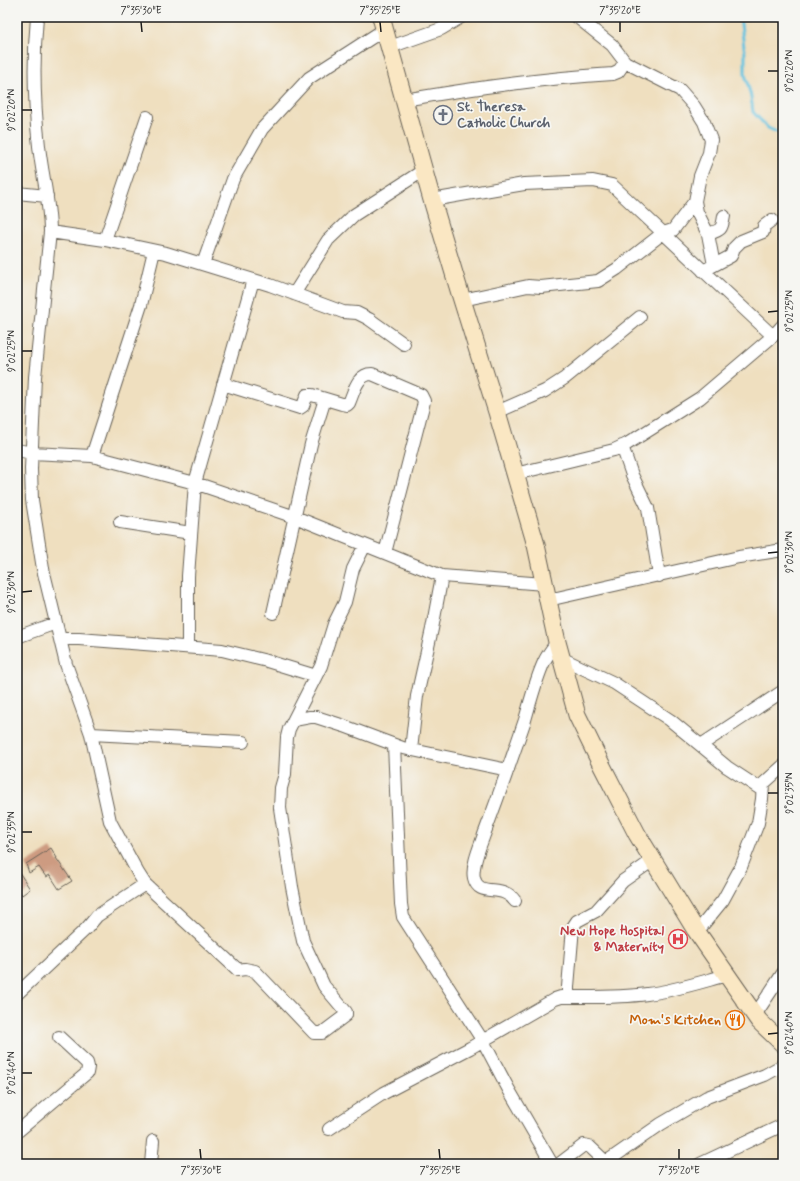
<svg xmlns="http://www.w3.org/2000/svg" width="800" height="1181" font-family="Mynerve,sans-serif">
	<rect width="100%" height="100%" fill="#f6f6f2"/>
	<filter id="ink" filterUnits="userSpaceOnUse"><feTurbulence type="fractalNoise" baseFrequency=".025" numOctaves="2"/><feDisplacementMap in="SourceGraphic" scale="8" xChannelSelector="R" yChannelSelector="G"/><feConvolveMatrix kernelMatrix="1 2 1 2 8 2 1 2 1" color-interpolation-filters="sRGB"/></filter>
	<filter id="wash" filterUnits="userSpaceOnUse"><feTurbulence type="fractalNoise" baseFrequency=".012" numOctaves="4" result="noise"/><feDisplacementMap in="SourceGraphic" scale="16" xChannelSelector="R" yChannelSelector="G"/><feGaussianBlur stdDeviation="0.9" result="paint"/><feColorMatrix in="noise" values="0 0 0 0 0 0 0 0 0 0 0 0 0 0 0 0 0 1.4 0 .05"/><feComposite in="paint" operator="in"/></filter>
	<g filter="url(#wash)">
		<rect width="100%" height="100%" fill="#efdfbf"/>
		<g fill="none" stroke-linecap="round" stroke-linejoin="round">
			<!-- stream -->
			<path stroke="#63c3e1" stroke-width="3" d="M 740,17 L 745,54 L 745,74 L 751,97 L 753,112 L 768,128 L 783,135"/>
		</g>
		<g id="blocks">
			<!-- building -->
			<path fill="#cd9b81" d="M 51,848 L 57,858 L 56,858 L 72,881 L 59,889 L 50,875 L 46,877 L 39,867 L 29,873 L 26,864 Z
				M 17,869 L 30,889 L 22,895 L 17,887 Z"/>
		</g>
	</g>
	<g filter="url(#ink)">
		<use href="#blocks" fill-opacity="0" stroke="#666055" stroke-width="1"/>
		<g fill="none" stroke-linecap="round" stroke-linejoin="round">
			<defs>
				<path id="street" d="M 37,17 C 33,60 34,103 39,146 C 42,175 50,203 50,232 L 35,377 L 31,469 L 32,500 L 43,569 L 66,664 L 91,734 L 110,821 L 138,873 L 145,884 L 238,970 L 245,969 L 255,971 L 314,1033 L 322,1033 L 346,1015 L 346,1012 L 324,986 L 303,941 L 292,887 L 280,808 L 281,788 L 285,774 L 287,737 L 289,729 L 321,666 L 334,624 L 345,602 L 353,569 L 365,545
					M 390,47 L 441,29 L 461,17
					M 404,100 C 474,88 543,78 613,74 L 618,72 L 625,62
					M 17,193 L 47,196
					M 432,200 L 524,184 L 593,181 L 612,185 L 773,336
					M 695,201 L 697,212 L 708,234 L 714,265
					M 50,232 L 105,240 L 166,253 L 270,285 L 343,312 L 357,313 L 369,319 L 404,344
					M 708,234 C 721,230 722,230 724,216
					M 105,240 L 147,117
					M 203,264 L 233,179 L 262,129 L 309,78 L 385,29
					M 703,271 L 731,256 L 734,248 L 741,241 L 763,232 L 764,226 L 772,220
					M 294,294 L 328,240 L 354,215 L 424,170
					M 462,300 L 528,286 L 541,287 L 598,281 L 617,269 L 663,233 L 673,230 L 695,201 L 700,176 L 709,153 L 711,140 L 704,122 L 694,106 L 680,90 L 625,62 L 612,45 L 577,17
					M 223,384 L 300,408 L 303,406 L 307,395 L 312,395 L 342,404 L 347,405 L 349,403 C 354,392 357,374 372,374 L 421,395 L 424,401 L 423,406 L 385,553
					M 497,412 L 545,391 L 565,378 L 640,317
					M 622,446 L 632,475 L 648,508 L 659,576
					M 17,450 L 32,453 L 92,456 L 195,483 L 295,517 L 442,576 L 544,584
					M 92,456 L 141,305 L 154,251
					M 515,474 L 614,450 L 627,444 L 700,398 L 773,336 L 783,325
					M 120,522 L 191,533
					M 548,600 L 739,557 L 783,550
					M 273,613 L 311,444 L 325,399
					M 17,637 L 56,623
					M 60,639 L 79,639 L 222,650 L 267,661 L 316,676
					M 188,647 L 188,576 L 195,483 L 253,280
					M 561,658 L 614,683 L 670,720 L 727,767 L 762,790
					M 294,720 L 310,717 L 316,717 L 344,726 L 403,748 L 508,770
					M 91,734 L 243,742
					M 394,745 L 401,904 L 403,917 L 483,1041 L 509,1090 L 552,1164
					M 701,745 L 783,691
					M 411,750 L 417,696 L 432,629 L 442,576
					M 515,901 C 502,882 479,899 474,878 C 471,866 481,844 485,832 C 499,795 512,758 525,720 C 530,703 536,679 544,662 C 547,655 552,649 557,642
					M 697,932 L 723,900 L 741,867 L 758,823 L 762,799 L 763,784 L 783,766
					M 17,994 L 87,928 L 97,916 L 145,884
					M 568,997 L 568,987 L 573,927 L 577,921 L 596,911 L 623,881 L 653,860
					M 755,1015 L 783,973
					M 329,1129 L 384,1093 L 470,1048 L 555,999 L 561,997 C 590,997 619,998 647,994 C 674,991 701,982 727,975
					M 17,1132 L 87,1073 L 88,1067 L 87,1063 L 59,1037
					M 606,1162 L 661,1124 L 707,1097 L 765,1075 L 783,1065
					M 151,1164 L 153,1141
					M 559,1164 L 584,1145 L 589,1146 L 608,1164
					M 700,1164 L 783,1125"/>
				<path id="secondary" d="M 381,17 L 432,200 L 459,290 L 497,412 L 536,545 L 557,642 L 577,715 L 601,764 L 637,834 L 695,929 L 759,1021 L 783,1044"/>
			</defs>
			<!-- street casing -->
			<use href="#street" stroke="#666055" stroke-width="14"/>
			<!-- secondary casing -->
			<use href="#secondary" stroke="#666055" stroke-width="19"/>
			<!-- street -->
			<use href="#street" stroke="#fff" stroke-width="12"/>
			<!-- secondary -->
			<use href="#secondary" stroke="#fae7c3" stroke-width="17"/>
		</g>
	</g>
	<!-- ticks -->
	<path fill="none" stroke="#1c1c1c" stroke-width="1.5" d="M 141,22 L 142,32M 380,22 L 381,32M 620,22 L 620,32M 768,71 L 778,71M 22,110 L 32,110M 768,312 L 778,311M 22,351 L 32,351M 768,553 L 778,552M 22,592 L 32,591M 768,793 L 778,793M 22,832 L 32,832M 768,1034 L 778,1033M 22,1073 L 32,1073M 200,1149 L 201,1159M 439,1149 L 440,1159M 679,1149 L 679,1159"/>
	<!-- icons -->
	<defs>
		<symbol id="church-ring" viewBox="-11 -11 22 22"><circle r="9.5" fill="#f6f6f2" stroke="#6b7280" stroke-width="1.5"/><path d="M-1.2-6h2.4v3.5h3.3v2.4h-3.3V6h-2.4V-.1h-3.3v-2.4h3.3Z" fill="#6b7280"/></symbol>
		<symbol id="hospital-ring" viewBox="-11 -11 22 22"><circle r="9.5" fill="#f6f6f2" stroke="#e0444e" stroke-width="1.5"/><path d="M-5-5h3v3.5h4V-5h3V5h-3V1.5h-4V5h-3Z" fill="#e0444e"/></symbol>
		<symbol id="restaurant-ring" viewBox="-11 -11 22 22"><circle r="9.5" fill="#f6f6f2" stroke="#e8710a" stroke-width="1.5"/><path d="M-5-6h1v4h1v-4h1v4h1v-4h1v5L-1.5 .5V6h-2V.5L-5-1ZM5-6V6H3V1.5H1.5Q1.5-4 5-6Z" fill="#e8710a"/></symbol>
	</defs>
	<g fill-rule="evenodd">
		<use href="#church-ring" x="432" y="104" width="22" height="22"/>
		<use href="#hospital-ring" x="667" y="928" width="22" height="22"/>
		<use href="#restaurant-ring" x="724" y="1009" width="22" height="22"/>
	</g>
	<g text-anchor="middle" dominant-baseline="central" stroke-width="3.5" stroke-linejoin="round" paint-order="stroke">
		<!-- worship labels -->
		<g font-size="14" font-weight="bold" fill="#5b616d" stroke="#f6f6f2" text-anchor="start">
			<text x="457" y="107">St. Theresa<tspan x="457" dy="16">Catholic Church</tspan></text>
		</g>
		<!-- health labels -->
		<g font-size="14" font-weight="bold" fill="#be3a42" stroke="#f6f6f2" text-anchor="end">
			<text x="664" y="931">New Hope Hospital<tspan x="664" dy="16">&amp; Maternity</tspan></text>
		</g>
		<!-- food labels -->
		<g font-size="14" font-weight="bold" fill="#c56008" stroke="#f6f6f2" text-anchor="end">
			<text x="721" y="1020">Mom's Kitchen</text>
		</g>
	</g>
	<!-- margin -->
	<rect width="800" height="1181" fill="none" stroke="#f6f6f2" stroke-width="44"/>
	<rect x="22" y="22" width="756" height="1137" fill="none" stroke="#1c1c1c" stroke-width="1.5"/>
	<g font-size="10" text-anchor="middle" fill="#1c1c1c">
		<text x="141" y="14">7°35'30"E</text>
		<text x="380" y="14">7°35'25"E</text>
		<text x="620" y="14">7°35'20"E</text>
		<text transform="translate(789 71) rotate(-90)" y="4">9°02'20"N</text>
		<text transform="translate(11 110) rotate(-90)" y="4">9°02'20"N</text>
		<text transform="translate(789 311) rotate(-90)" y="4">9°02'25"N</text>
		<text transform="translate(11 351) rotate(-90)" y="4">9°02'25"N</text>
		<text transform="translate(789 552) rotate(-90)" y="4">9°02'30"N</text>
		<text transform="translate(11 592) rotate(-90)" y="4">9°02'30"N</text>
		<text transform="translate(789 793) rotate(-90)" y="4">9°02'35"N</text>
		<text transform="translate(11 832) rotate(-90)" y="4">9°02'35"N</text>
		<text transform="translate(789 1033) rotate(-90)" y="4">9°02'40"N</text>
		<text transform="translate(11 1073) rotate(-90)" y="4">9°02'40"N</text>
		<text x="201" y="1174">7°35'30"E</text>
		<text x="440" y="1174">7°35'25"E</text>
		<text x="679" y="1174">7°35'20"E</text>
	</g>
</svg>
